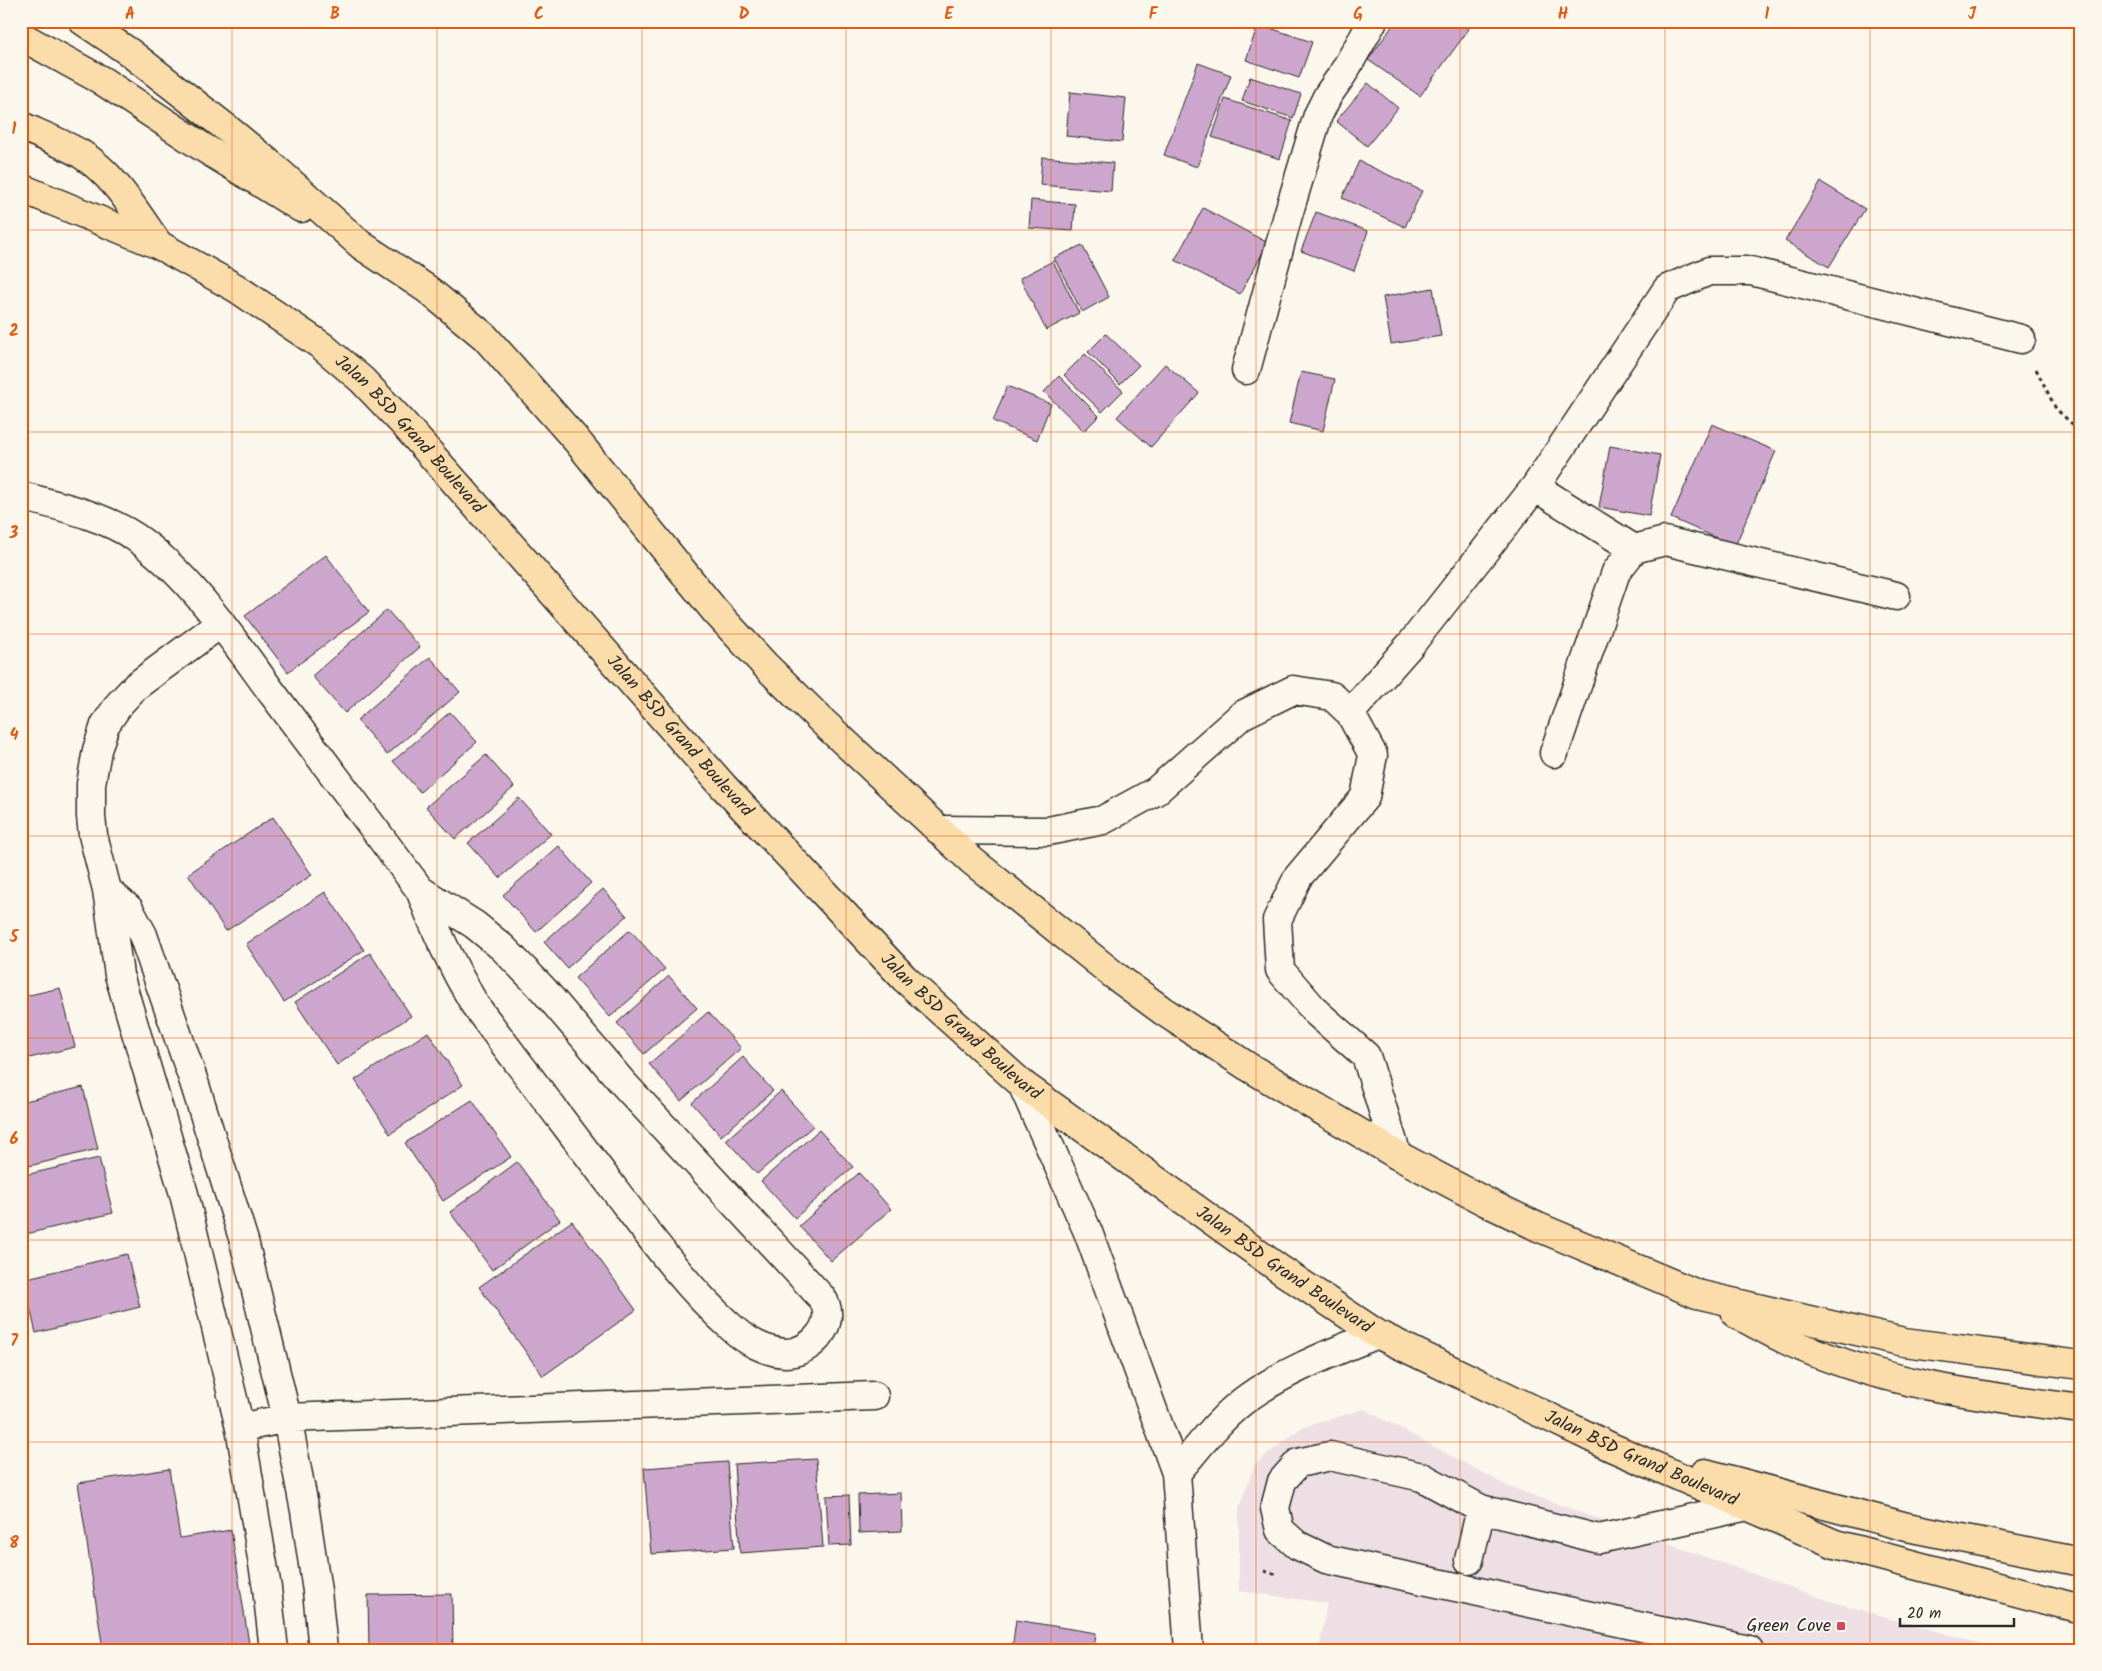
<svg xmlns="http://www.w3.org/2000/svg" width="2102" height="1671" font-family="Kalam,sans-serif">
	<rect width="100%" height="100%" fill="#fbf7ec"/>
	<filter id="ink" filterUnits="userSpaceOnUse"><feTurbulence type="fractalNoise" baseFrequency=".02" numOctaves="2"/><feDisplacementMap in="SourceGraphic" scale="10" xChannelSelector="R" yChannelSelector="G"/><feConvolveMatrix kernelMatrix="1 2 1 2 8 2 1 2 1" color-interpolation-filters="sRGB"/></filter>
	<g filter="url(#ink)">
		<!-- built -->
		<path fill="#eddfe3" d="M 1364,1409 L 1507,1486 L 1829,1601 L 2004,1650 L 1319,1650 L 1327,1603 L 1239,1591 L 1239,1508 L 1255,1464 L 1301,1428 Z"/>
		<!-- building -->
		<path fill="#cda6cd" stroke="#2b2b2b" d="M 1396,21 L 1459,21 L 1469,29 L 1420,96 L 1368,60 Z
			M 1258,24 L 1312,42 L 1299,78 L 1246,60 Z
			M 1198,63 L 1231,75 L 1197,167 L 1164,155 Z
			M 1250,77 L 1301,94 L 1293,118 L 1242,101 Z
			M 1368,83 L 1398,108 L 1367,146 L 1336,121 Z
			M 1070,92 L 1126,98 L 1122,142 L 1066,136 Z
			M 1225,99 L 1292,121 L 1280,159 L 1212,137 Z
			M 1042,157 L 1113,163 L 1111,191 L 1040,185 Z
			M 1359,161 L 1422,191 L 1405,227 L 1342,198 Z
			M 1821,182 L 1865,209 L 1829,267 L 1785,241 Z
			M 1031,200 L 1075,204 L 1073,231 L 1029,228 Z
			M 1203,208 L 1268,243 L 1240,294 L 1175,260 Z
			M 1316,212 L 1368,231 L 1354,271 L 1301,251 Z
			M 1082,245 L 1109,297 L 1082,312 L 1054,258 Z
			M 1053,261 L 1079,313 L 1046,330 L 1020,278 Z
			M 1433,288 L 1441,336 L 1391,344 L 1383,297 Z
			M 1106,334 L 1139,365 L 1120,384 L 1088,352 Z
			M 1085,354 L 1123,391 L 1102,412 L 1064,375 Z
			M 1165,364 L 1199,393 L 1151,447 L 1117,417 Z
			M 1301,372 L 1335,379 L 1323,431 L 1289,423 Z
			M 1059,376 L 1099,416 L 1084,431 L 1044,392 Z
			M 1007,386 L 1051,404 L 1037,440 L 993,421 Z
			M 1712,424 L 1776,451 L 1735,546 L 1671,518 Z
			M 1610,446 L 1660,455 L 1649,516 L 1599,507 Z
			M 326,555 L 369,612 L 288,672 L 245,616 Z
			M 387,610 L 420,647 L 345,713 L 312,676 Z
			M 430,657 L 460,692 L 387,755 L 357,720 Z
			M 450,712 L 477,742 L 420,792 L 393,761 Z
			M 486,755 L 514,787 L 455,839 L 426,807 Z
			M 519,798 L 551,834 L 500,878 L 468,843 Z
			M 273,817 L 312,875 L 226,931 L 188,874 Z
			M 559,846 L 591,883 L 536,932 L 503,895 Z
			M 603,889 L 627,916 L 567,968 L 544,942 Z
			M 325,892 L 364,950 L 284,1002 L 246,944 Z
			M 630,930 L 665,969 L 610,1017 L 575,978 Z
			M 370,953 L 411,1016 L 337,1065 L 295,1002 Z
			M 669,976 L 697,1008 L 644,1054 L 617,1023 Z
			M 60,988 L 75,1047 L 21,1060 L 21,997 Z
			M 708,1012 L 741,1048 L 681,1101 L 649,1064 Z
			M 428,1032 L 463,1085 L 390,1134 L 355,1080 Z
			M 743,1057 L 773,1091 L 721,1136 L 692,1103 Z
			M 83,1087 L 98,1149 L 21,1168 L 21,1102 Z
			M 781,1091 L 813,1126 L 757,1174 L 726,1140 Z
			M 472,1100 L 511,1157 L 443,1201 L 405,1143 Z
			M 819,1130 L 853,1167 L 795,1218 L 761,1181 Z
			M 99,1158 L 113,1213 L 22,1235 L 21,1176 Z
			M 517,1162 L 560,1220 L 492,1270 L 450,1212 Z
			M 859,1173 L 891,1209 L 831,1261 L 799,1226 Z
			M 572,1221 L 636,1310 L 543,1376 L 479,1287 Z
			M 127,1254 L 140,1307 L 36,1333 L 23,1279 Z
			M 816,1459 L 823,1547 L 740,1553 L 734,1464 Z
			M 727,1462 L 734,1548 L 651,1554 L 644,1468 Z
			M 169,1469 L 180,1538 L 231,1530 L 250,1650 L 103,1650 L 78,1483 Z
			M 901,1493 L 902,1531 L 859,1533 L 858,1495 Z
			M 849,1495 L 851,1545 L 829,1546 L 826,1496 Z
			M 452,1594 L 453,1650 L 369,1650 L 368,1595 Z
			M 1016,1620 L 1096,1633 L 1094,1650 L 1012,1650 Z"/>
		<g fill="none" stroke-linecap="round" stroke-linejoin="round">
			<defs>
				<path id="minor" d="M 1246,370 L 1288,215 L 1318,115 L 1328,95 L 1342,75 L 1373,21
					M 1535,487 L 1634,549
					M 21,496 C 59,506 102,515 135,537 C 188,573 232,638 270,690 C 320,756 370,823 420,890 C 436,933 452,966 475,1005 C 521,1067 568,1128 614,1189 C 651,1238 686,1287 732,1328 C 746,1341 766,1352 786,1353 C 811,1353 839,1323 822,1298 L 622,1082 L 542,988 L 503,948 L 475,925 L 420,890
					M 221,623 L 136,686 L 120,703 L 105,725 L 97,750 L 91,784 L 91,817 L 93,835 L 107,890 L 119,975 L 184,1194 L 240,1428 L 267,1588 L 274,1650
					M 1350,713 L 1411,644 L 1535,487 L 1667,289 L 1709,271 L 1751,271 L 2021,339
					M 1554,753 L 1616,572 L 1634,549 L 1665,541 L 1896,596
					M 939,830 L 1048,831 L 1103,820 L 1156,791 L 1242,715 L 1293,690 L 1332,696 L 1350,713 L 1373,755 L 1365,797 L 1298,877 L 1277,920 L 1280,970 L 1317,1013 L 1366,1056 L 1397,1155
					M 107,890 L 129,909 L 143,935 L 194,1082 L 244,1241 L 287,1418 L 305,1511 L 317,1591 L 323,1650
					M 1022,1084 L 1088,1232 L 1176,1473 L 1189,1650
					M 240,1428 L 287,1418 L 874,1396
					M 1176,1473 C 1199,1447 1221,1416 1250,1396 C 1289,1369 1334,1352 1377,1334
					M 1747,1506 L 1599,1539 L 1481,1509 L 1422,1477 L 1330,1456 L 1298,1463 L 1282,1481 L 1275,1508 L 1280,1530 L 1297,1545 L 1326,1559 L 1749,1650
					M 1469,1560 L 1481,1509"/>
				<g id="major">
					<path d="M 83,21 L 129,52 L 225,127 L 270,164 L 361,245 L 427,289 L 485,337 L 577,441 L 715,611 L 765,665 L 822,721 L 971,860 L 1114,975 L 1163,1011 L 1247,1066 L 1397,1155 L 1486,1202 L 1538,1227 L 1697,1294 L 1904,1342 L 2081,1365"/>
					<path d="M 21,36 L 101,80 L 204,148 L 301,208"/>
					<path d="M 21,126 C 41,135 62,143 81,154 C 115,175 136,213 159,245"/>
					<path id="s1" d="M 21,188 L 159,245 L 236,288 L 322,346 L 362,380 L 403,423 L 724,787 L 905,979 L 1022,1084 L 1281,1270 L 1377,1334 L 1613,1448 L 1835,1544 L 2081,1609"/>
					<path d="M 1736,1314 C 1758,1325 1781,1339 1804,1348 C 1893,1386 1986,1396 2081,1409"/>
					<path d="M 1705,1473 L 1907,1527 L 2081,1562"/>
				</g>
			</defs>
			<!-- minor casing -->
			<use href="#minor" stroke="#2b2b2b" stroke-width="31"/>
			<!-- major casing -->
			<use href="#major" stroke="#2b2b2b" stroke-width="31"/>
			<!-- path -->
			<path stroke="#2b2b2b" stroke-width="3" stroke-dasharray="4 4" stroke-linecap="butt" d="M 2036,369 L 2056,409 L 2081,432
				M 1264,1571 L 1278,1575"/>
			<!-- minor -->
			<use href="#minor" stroke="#fbf7ec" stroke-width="28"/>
			<!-- major -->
			<use href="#major" stroke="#faddab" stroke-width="28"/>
		</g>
	</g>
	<!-- grid -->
	<path fill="none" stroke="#e8590c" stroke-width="1" stroke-opacity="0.55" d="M 232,21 L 232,1650M 437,21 L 437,1650M 642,21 L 642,1650M 846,21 L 846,1650M 1051,21 L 1051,1650M 1256,21 L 1256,1650M 1460,21 L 1460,1650M 1665,21 L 1665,1650M 1870,21 L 1870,1650M 21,230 L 2081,230M 21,432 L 2081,432M 21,634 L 2081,634M 21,836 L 2081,836M 21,1038 L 2081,1038M 21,1240 L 2081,1240M 21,1442 L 2081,1442"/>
	<!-- markers -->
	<rect fill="#d1495b" stroke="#fbf7ec" stroke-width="2" x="1836" y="1621" width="10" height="10" rx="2.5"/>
	<g text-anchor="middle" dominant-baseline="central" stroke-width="4" stroke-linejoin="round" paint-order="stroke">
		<!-- street labels -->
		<g font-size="18" fill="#2b2b2b" stroke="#fbf7ec">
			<text stroke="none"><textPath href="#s1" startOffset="466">Jalan BSD Grand Boulevard</textPath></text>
			<text stroke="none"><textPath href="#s1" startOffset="871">Jalan BSD Grand Boulevard</textPath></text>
			<text stroke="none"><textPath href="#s1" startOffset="1276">Jalan BSD Grand Boulevard</textPath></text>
			<text stroke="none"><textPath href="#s1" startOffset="1681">Jalan BSD Grand Boulevard</textPath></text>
			<text stroke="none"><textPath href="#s1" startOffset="2086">Jalan BSD Grand Boulevard</textPath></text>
		</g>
		<!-- poi labels -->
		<g font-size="18" fill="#2b2b2b" stroke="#fbf7ec" text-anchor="end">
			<text x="1831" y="1626">Green Cove</text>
		</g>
	</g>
	<!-- margin -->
	<rect width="2102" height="1671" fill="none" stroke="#fbf7ec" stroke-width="55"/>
	<!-- scale -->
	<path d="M1900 1618v8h114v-8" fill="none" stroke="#2b2b2b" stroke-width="2.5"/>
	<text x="1907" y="1618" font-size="15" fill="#2b2b2b" stroke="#fbf7ec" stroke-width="4" paint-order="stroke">20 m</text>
	<rect x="28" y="28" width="2046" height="1616" fill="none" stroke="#e8590c" stroke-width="2"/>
	<g font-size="16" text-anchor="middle" font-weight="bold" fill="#e8590c">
		<text x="130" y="19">A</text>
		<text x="335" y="19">B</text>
		<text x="539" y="19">C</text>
		<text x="744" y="19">D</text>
		<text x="949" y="19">E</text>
		<text x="1153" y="19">F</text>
		<text x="1358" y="19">G</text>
		<text x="1563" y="19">H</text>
		<text x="1767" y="19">I</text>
		<text x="1972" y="19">J</text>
		<text x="14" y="134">1</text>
		<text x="14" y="336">2</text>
		<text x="14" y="538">3</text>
		<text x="14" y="740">4</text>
		<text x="14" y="942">5</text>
		<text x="14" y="1144">6</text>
		<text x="14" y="1346">7</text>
		<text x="14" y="1548">8</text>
	</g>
</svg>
